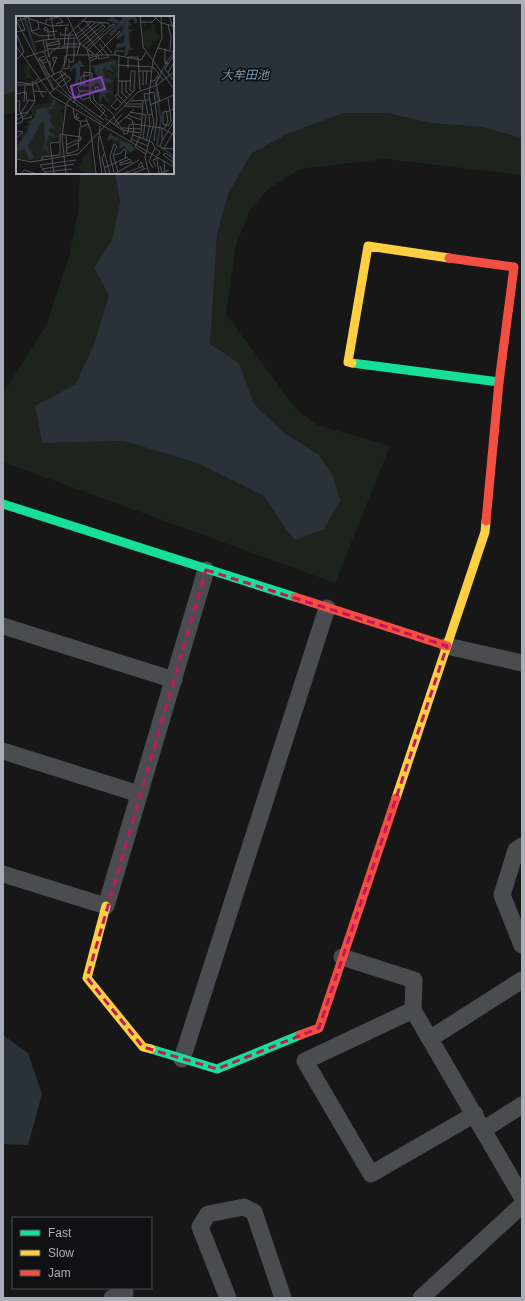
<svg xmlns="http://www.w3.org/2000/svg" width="525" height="1301" font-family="Arial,'Noto Sans JP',sans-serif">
	<rect width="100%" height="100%" fill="#171717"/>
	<!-- green -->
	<path fill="#1d241e" d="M 17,90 L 17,112 L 3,115 L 3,96 Z
		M 344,113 L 388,113 L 431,123 L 482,127 L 522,138 L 522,175 L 385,159 L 300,169 L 267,190 L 250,210 L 236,245 L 226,314 L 296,409 L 317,425 L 390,446 L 335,583 L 3,462 L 3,393 L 46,326 L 69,257 L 78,213 L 80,173 L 115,173 L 120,202 L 112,240 L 94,268 L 109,294 L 94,344 L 76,384 L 35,407 L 42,443 L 124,441 L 197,463 L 264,496 L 287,531 L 319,455 L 283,432 L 254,404 L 239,363 L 210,344 L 217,235 L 228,194 L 252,153 L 289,133 Z"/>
	<!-- water -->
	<path fill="#2a3239" d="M 3,3 L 522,3 L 522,138 L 482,127 L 431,123 L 388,113 L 344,113 L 289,133 L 252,153 L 228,194 L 217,235 L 210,344 L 239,363 L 254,404 L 283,432 L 319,455 L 333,476 L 340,501 L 324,529 L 296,540 L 287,531 L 264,496 L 197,463 L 124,441 L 42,443 L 35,406 L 76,384 L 94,344 L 109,295 L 94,268 L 112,240 L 120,202 L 115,173 L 173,173 L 173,17 L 17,17 L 17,90 L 3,96 Z
		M 3,1035 L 28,1053 L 42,1094 L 28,1145 L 3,1144 Z"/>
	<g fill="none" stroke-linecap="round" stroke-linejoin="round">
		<!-- street -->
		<path stroke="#4b4c50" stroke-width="17" d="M 3,626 L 174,680
			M 447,646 L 522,663
			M 3,751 L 139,794
			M 522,846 L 516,850 L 502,895 L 522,945
			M 3,874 L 106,906 L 206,570
			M 342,957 L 414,980 L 413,1010 L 522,1197
			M 413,1010 L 305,1061 L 371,1174 L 475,1114
			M 431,1038 L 522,980
			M 182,1059 L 327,608
			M 483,1130 L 522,1105
			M 112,1298 L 125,1293
			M 228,1298 L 200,1227 L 208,1214 L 244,1207 L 254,1212 L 283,1298
			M 421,1298 L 522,1205"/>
		<!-- fast -->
		<path stroke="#16e098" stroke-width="9" d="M 352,363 L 499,382
			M 3,504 L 295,597
			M 151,1049 L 217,1069 L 300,1035"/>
		<!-- slow -->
		<path stroke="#ffcf43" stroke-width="9" d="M 352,363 L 348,362 L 368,246 L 449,258
			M 396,798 L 485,532 L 486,521
			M 106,906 L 87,978 L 143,1047 L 151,1049"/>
		<!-- jam -->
		<path stroke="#f24e42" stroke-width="9" d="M 449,258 L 514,267 L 499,382 L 486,521
			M 295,597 L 447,646
			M 300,1035 L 319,1028 L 396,798"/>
	</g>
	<!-- marked area -->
	<path fill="none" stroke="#c2185b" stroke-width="3" stroke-dasharray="8 5" stroke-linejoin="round" d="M 206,570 L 447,646 L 319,1028 L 217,1069 L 143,1047 L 87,978 Z"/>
	<g text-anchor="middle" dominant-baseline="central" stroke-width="3.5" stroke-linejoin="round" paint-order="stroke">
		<!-- water labels -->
		<g font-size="12" font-style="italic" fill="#7f9bb3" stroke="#111113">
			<text x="245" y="75">大牟田池</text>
		</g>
	</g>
	<!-- overview -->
	<g transform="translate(16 16)">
		<rect width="158" height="158" fill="#171717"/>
		<path d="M 129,6 L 135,6 L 140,11 L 139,15 L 144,22 L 136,26 L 136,30 L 131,34 L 128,30 L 126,18 L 129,14 L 133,15 L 136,11 L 134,6 L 130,6 L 130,10 L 127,12 ZM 107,9 L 108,13 L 100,21 L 108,17 L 108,26 L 102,28 L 101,32 L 110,29 L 108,36 L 109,31 L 98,34 L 101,27 L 107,26 L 107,19 L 103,24 L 99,22 L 106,11 L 103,15 L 97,18 L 94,25 L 91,22 L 87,23 L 92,18 L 90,21 L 102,15 ZM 93,43 L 102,43 L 102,60 L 98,64 L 89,62 L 87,58 L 88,51 L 96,58 L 99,56 L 94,50 L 96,48 L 101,50 L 100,44 L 93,46 ZM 14,48 L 15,63 L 0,61 L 9,62 L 11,57 L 8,57 L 8,51 ZM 81,54 L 83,63 L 81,65 L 77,65 L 75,72 L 79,68 L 83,68 L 85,70 L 85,87 L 85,82 L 87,80 L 92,87 L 89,77 L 96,75 L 90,73 L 89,66 L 98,66 L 97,82 L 93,89 L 87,81 L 85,87 L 82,87 L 83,69 L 79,68 L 77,73 L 74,73 L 74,64 L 83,63 L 78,56 ZM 32,78 L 49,91 L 44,95 L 47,96 L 47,108 L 43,122 L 33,127 L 35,140 L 26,141 L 26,144 L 21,145 L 0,143 L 0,126 L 5,124 L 4,120 L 11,114 L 8,111 L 14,108 L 9,106 L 18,102 L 14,93 L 17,89 L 34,87 ZM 94,116 L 91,123 L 96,122 L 104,126 L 104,133 L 108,130 L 113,132 L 114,136 L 116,133 L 109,126 L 102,124 L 99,119 L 116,128 L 120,133 L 115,137 L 109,139 L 111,132 L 108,131 L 101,137 L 104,127 L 98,128 L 96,124 L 90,125 ZM 75,128 L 76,151 L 79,158 L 72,158 L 62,152 L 69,138 L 73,137 Z" fill="#1d241e"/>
		<path d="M 103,0 L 119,0 L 122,6 L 119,8 L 117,3 L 112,4 L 116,9 L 112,10 L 113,14 L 120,13 L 113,16 L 114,31 L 118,34 L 113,34 L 111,40 L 108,39 L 110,29 L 101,33 L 101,28 L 108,26 L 109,18 L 102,23 L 100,21 L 108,13 L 106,9 L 96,20 L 93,18 L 88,22 L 102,8 L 90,4 L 96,1 L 104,5 L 107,2 ZM 64,44 L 69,51 L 64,51 L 64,63 L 59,69 L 60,53 L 57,52 L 54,56 L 54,52 ZM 99,44 L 101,51 L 96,48 L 94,50 L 100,58 L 92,53 L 90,55 L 90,51 L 87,53 L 89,62 L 98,64 L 96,67 L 89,66 L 90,73 L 97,76 L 89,77 L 92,88 L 87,80 L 83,87 L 85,70 L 81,67 L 75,71 L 75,65 L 83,63 L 76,50 ZM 28,91 L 35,99 L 34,106 L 40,114 L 35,111 L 33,115 L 39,120 L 38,122 L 33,119 L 30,129 L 32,132 L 33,137 L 28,132 L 23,143 L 29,126 L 28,105 L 26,105 L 12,130 L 18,142 L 14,144 L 8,133 L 0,136 L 0,132 L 12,115 L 14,105 L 19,102 L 20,94 ZM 94,117 L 103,124 L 115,128 L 118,134 L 114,136 L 108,130 L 103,133 L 104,126 L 96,122 L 91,125 Z" fill="#2a3239"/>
		<path fill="none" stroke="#2a3239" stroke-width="2" d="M 8,0 L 20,37M 24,47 L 32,60M 33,62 L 38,73M 139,68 L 151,46M 140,73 L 145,104 L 141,129 L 158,140M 30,93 L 35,92 L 39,84"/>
		<path fill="none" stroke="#515357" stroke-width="1" d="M 12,0 L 16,16 L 24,20 L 38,19M 35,0 L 39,23 L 61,22 L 79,7M 51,0 L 64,28 L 78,38M 124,0 L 127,31 L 158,73M 138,0 L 145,7 L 158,10M 153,0 L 158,14M 12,2 L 35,10 L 53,9M 0,4 L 38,75M 1,5 L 15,0M 65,5 L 92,7 L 94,10M 70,6 L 96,37M 125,6 L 136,6 L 140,2M 30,8 L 30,4 L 47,0M 40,8 L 47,6 L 44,2M 61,9 L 87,39M 152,9 L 155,21 L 154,34M 15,15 L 23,13 L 22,6M 32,15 L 28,14 L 29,11 L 32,13 L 32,16M 0,16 L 9,14 L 4,0M 45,16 L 44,19 L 58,19M 87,16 L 97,8M 0,17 L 8,36 L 0,44M 59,20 L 75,6M 33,23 L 32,16 L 41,15M 27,24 L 39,23M 30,24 L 33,41 L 35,36M 62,25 L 85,6 L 89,11 L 67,30M 19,26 L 27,24 L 29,34M 31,28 L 43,25M 48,28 L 64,28 L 61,38M 64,28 L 87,9M 0,30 L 36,80 L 158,151M 31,30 L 43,28M 45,31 L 64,31M 48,31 L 50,11 L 52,14M 70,32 L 87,17M 142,32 L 158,36M 149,32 L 149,47 L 152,48M 32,33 L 51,32M 71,33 L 74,45 L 74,84 L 91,101M 72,34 L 99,9 L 97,8M 28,35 L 36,55M 35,36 L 44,30 L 42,22M 51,39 L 99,39 L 125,44 L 130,36M 80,39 L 104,15M 82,39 L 83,43 L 93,41 L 83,28M 99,39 L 99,35 L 108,35M 29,40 L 23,42 L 25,45 L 30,43M 103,40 L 102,79 L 111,88 L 126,88M 10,41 L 32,34M 20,42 L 26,46 L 34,61M 73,42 L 80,40 L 81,42 L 74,45M 53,46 L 57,46 L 58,41 L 58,23M 158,46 L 152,57 L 158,65M 27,47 L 34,45 L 34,50M 150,47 L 158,36M 102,49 L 137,51 L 143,58 L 138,65 L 135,65M 48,51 L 49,40 L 51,40M 112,52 L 112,41 L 122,41 L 124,74M 47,53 L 53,52 L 53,43M 45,55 L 55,63 L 46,71M 123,55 L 136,55M 44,56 L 54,77 L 61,81M 152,57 L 149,53 L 158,39M 38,59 L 36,53 L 41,41 L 36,42 L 39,47M 35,60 L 51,78 L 88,104M 39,65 L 50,57M 102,65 L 115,65M 106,65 L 106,77 L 111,82M 110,65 L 110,75 L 114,79M 0,66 L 16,68 L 22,63M 20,67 L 27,81M 42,68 L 52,60M 130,68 L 131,55M 0,69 L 16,69 L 45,55 L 50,45 L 53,18 L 72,0M 65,69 L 62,71 L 63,75 L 80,75M 68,69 L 68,56 L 76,57 L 76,62M 73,69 L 65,69 L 65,60 L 74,59M 127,69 L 127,55M 79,71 L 82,71 L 82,75 L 80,75 ZM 39,72 L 86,107M 18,75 L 31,76M 117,76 L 114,74 L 115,55 L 119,55M 0,78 L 10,76 L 11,86M 33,78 L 43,69M 77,78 L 78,84 L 89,95 L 83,102M 101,78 L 99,80 L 106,88M 62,80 L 67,84 L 74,81M 101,83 L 95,90 L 100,94 L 118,75 L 119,55M 152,83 L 154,95 L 155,105 L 152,110 L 147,108 L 147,96 L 154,95 L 156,93 L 158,94M 0,85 L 4,85 L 3,93 L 7,103M 114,85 L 133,84M 8,86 L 9,70M 144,86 L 140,67 L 144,60 L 147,64M 57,87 L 65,75M 134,89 L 158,79M 84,90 L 86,88 L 98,99M 109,90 L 126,91M 57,93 L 59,103 L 64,105M 114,96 L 130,99M 5,97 L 13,84 L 19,85M 0,99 L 12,96M 112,99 L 126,104M 132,99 L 128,78 L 138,76 L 141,103 L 138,125M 60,100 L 63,103 L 60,101 L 60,100 L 62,97M 97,100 L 106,113M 70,102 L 75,116 L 80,158M 89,102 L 106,114 L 125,117 L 127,85M 0,104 L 10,99 L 19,85 L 16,65M 71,105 L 64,105 L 65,111 L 73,108M 158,105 L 144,129 L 146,132 L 158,133M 0,108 L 6,106 L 7,103 L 16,101 L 14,99M 97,109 L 106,98M 84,110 L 82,130 L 86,158M 99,110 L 110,101M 106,112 L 126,113M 148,113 L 152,105 L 150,95M 107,115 L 108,118 L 112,117 L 113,109 L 117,108 L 146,112 L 158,119M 125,118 L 119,131 L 130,138M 50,119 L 51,138 L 62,134 L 64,111M 117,119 L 136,126 L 139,132M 84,120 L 94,158M 0,122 L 7,116 L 1,115M 115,123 L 132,130M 127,123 L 130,99M 130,125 L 134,108 L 133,99 L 136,98M 146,125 L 146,112M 115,126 L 118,112 L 116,104 L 110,101 L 118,93M 50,129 L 61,124M 51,132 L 62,127M 148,132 L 158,115M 88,138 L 86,142 L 90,158M 98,139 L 105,137 L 108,133 L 110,134 L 109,142M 0,143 L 15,146 L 62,138 L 122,76 L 141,69 L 158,56M 114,143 L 116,146 L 104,149 L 104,147 ZM 26,144 L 26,141 L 44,139 L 44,118 L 65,121 L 65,124 L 61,125M 148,145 L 149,158M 144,150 L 146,157 L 153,154M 157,150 L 157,142 L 149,137 L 147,139 L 157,146M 122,151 L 125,146 L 128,153M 140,151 L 137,144 L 141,142 L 143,158M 88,152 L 112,141M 137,152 L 133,145 L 139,132 L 144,136 L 141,140M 26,153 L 58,148M 29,156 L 56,153M 50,157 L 46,122 L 50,89 L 55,81M 98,157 L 94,140 L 98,128 L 101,130 L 97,139 L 102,156M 100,157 L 123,144M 5,158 L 8,154 L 21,158M 30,158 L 24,149 L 60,144M 38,158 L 34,127 L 43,126M 107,158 L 127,150M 115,158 L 131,152M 133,158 L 129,141 L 138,107 L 133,80 L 137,44 L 146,22 L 145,0"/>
		<path fill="#8446be" fill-opacity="0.15" stroke="#8446be" stroke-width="2" d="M 85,61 L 89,73 L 58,82 L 55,70 Z"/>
		<rect width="158" height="158" fill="none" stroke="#a8adb8" stroke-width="2"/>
	</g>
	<!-- border -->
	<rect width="525" height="1301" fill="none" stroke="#a8adb8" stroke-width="8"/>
	<!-- legend -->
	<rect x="12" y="1217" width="140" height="72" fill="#111113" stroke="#4d4f55"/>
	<rect x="20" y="1230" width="20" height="6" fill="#16e098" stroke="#4d4f55"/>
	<text x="48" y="1237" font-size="12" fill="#a8adb8">Fast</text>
	<rect x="20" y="1250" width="20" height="6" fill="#ffcf43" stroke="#4d4f55"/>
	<text x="48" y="1257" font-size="12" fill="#a8adb8">Slow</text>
	<rect x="20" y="1270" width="20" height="6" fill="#f24e42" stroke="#4d4f55"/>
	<text x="48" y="1277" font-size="12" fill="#a8adb8">Jam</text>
</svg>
